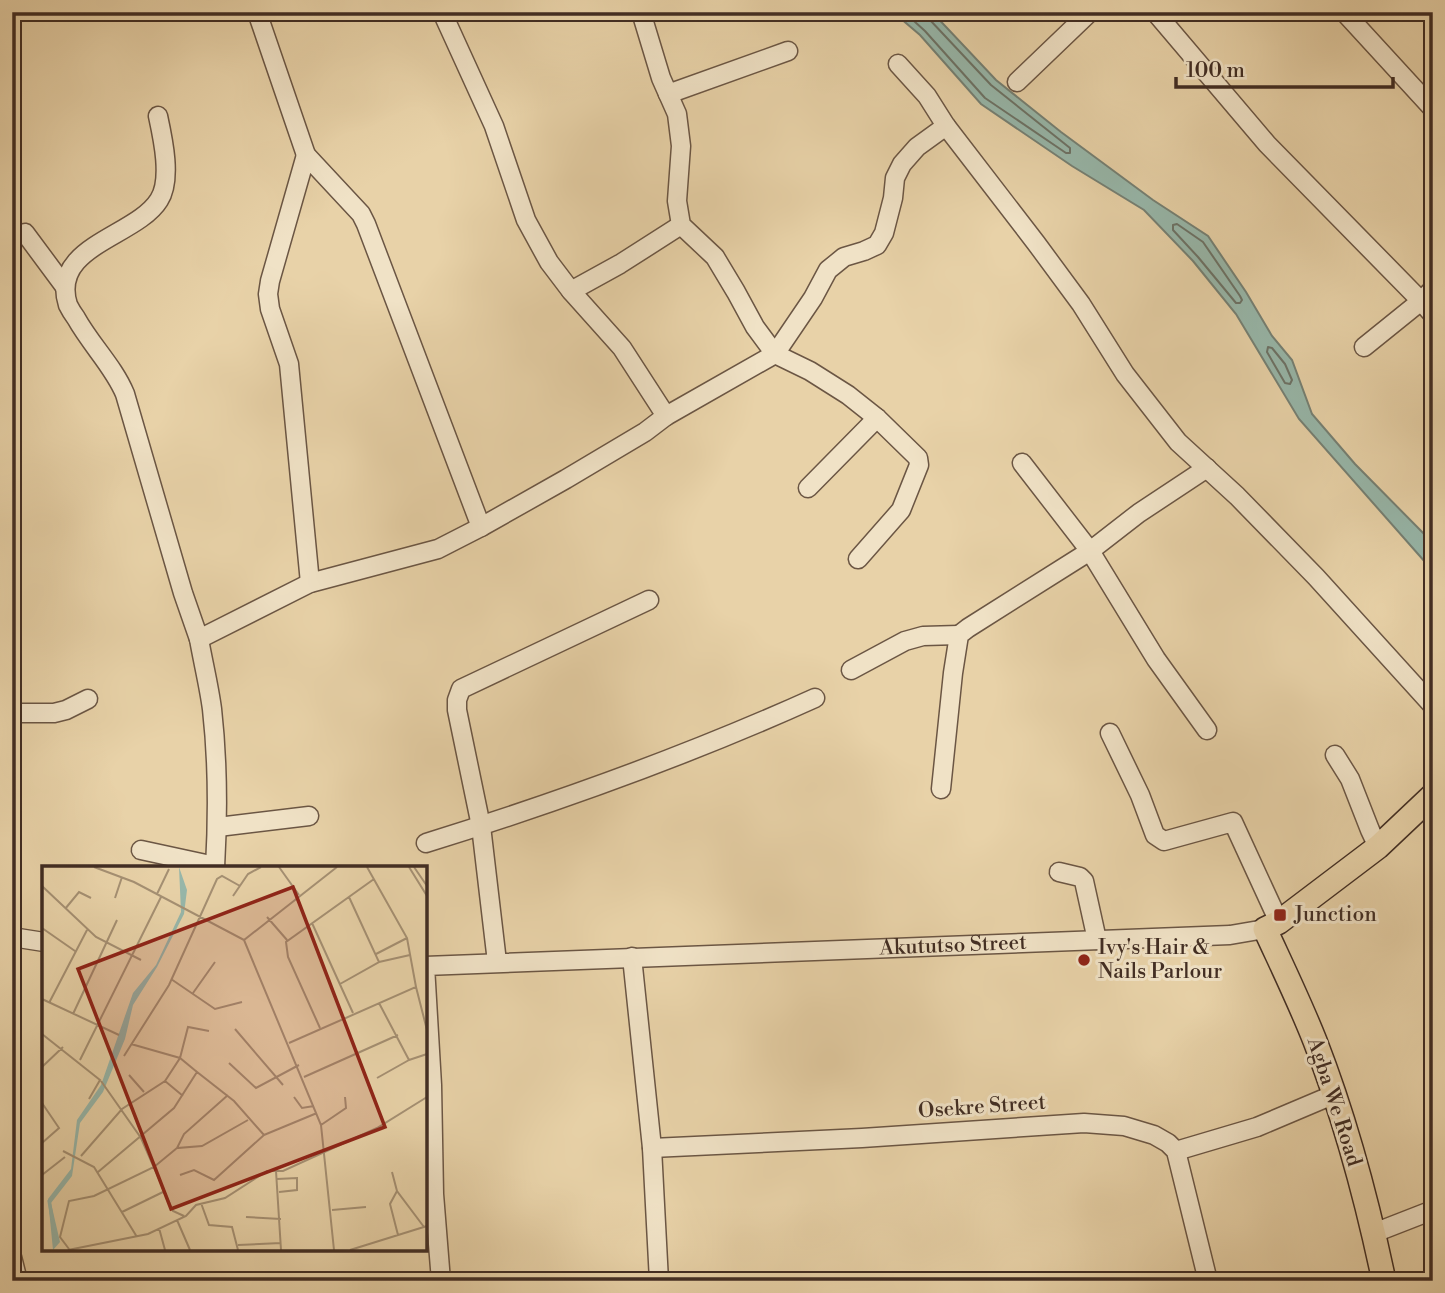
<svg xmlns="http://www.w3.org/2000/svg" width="1445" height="1293" font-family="'Libre Bodoni',serif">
	<rect width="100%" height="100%" fill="#e8d2a8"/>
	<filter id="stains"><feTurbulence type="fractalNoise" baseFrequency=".00286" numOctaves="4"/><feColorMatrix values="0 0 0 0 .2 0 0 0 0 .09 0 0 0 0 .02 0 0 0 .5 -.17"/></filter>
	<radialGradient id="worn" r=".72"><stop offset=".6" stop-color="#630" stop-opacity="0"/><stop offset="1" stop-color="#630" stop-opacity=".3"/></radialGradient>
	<!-- water -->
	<path fill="#97b7aa" stroke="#758074" stroke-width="2" d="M 893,12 L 932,12 L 996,80 L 1061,132 L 1153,200 L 1208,236 L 1246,292 L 1272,336 L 1292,360 L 1312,414 L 1355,464 L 1433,543 L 1433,571 L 1299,419 L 1236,314 L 1193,261 L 1144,210 L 1072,166 L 981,104 L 920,35 Z"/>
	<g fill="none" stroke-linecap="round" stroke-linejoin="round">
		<!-- shore -->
		<path stroke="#6c7266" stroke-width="2" d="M 904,12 L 925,31 L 985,98 L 1066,153 L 1070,153 L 1070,148 L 991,85 L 930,20 L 928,12
			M 1177,224 L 1203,242 L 1240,296 L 1242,300 L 1240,303 L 1236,303 L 1198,257 L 1173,230 L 1173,225 Z
			M 1268,347 L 1272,348 L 1285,364 L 1292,380 L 1290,384 L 1285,383 L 1267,352 Z"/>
		<defs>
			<g id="minor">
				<path d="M 257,12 L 306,155"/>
				<path d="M 641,12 L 661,78 L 677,114 L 681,146 L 677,201 L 681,225 L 715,257 L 736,292 L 755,327 L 775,354 L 810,371 L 848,395 L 877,418 L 918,458 L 919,465 L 901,510 L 858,559"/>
				<path d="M 1155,12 L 1267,144 L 1421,301 L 1433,315"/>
				<path d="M 1344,12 L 1433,109"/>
				<path d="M 898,64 L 927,96 L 946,126 L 1036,243 L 1081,304 L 1125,374 L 1178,442 L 1237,496 L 1316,577 L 1433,706"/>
				<path d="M 1017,82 L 1090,12"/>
				<path d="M 668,94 L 788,51"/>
				<path d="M 158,116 C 163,139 172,180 159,200 C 136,237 49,246 68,305 C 70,309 73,314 76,318 C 91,345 114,367 125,394 L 183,593 L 199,639"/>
				<path d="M 25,233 L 65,287"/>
				<path d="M 571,291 L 620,264 L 681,225"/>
				<path d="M 1364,347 L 1421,301 L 1433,289"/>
				<path d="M 666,416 L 775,354 L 813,298 L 828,270 L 844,257 L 864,251 L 877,245 L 884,233 L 893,198 L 895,178 L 902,164 L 917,147 L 946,126"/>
				<path d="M 1022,463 L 1090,551 L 1156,659 L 1207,730"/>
				<path d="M 808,488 L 877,418"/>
				<path d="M 310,583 L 289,364 L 270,309 L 268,294 L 270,281 L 306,155 L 361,214 L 366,224 L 481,527"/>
				<path d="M 851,670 L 905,641 L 923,636 L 959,635"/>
				<path d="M 12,713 L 54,713 L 66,710 L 88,699"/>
				<path d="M 1110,733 L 1140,795 L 1155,835 L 1164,841 L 1233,822 L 1279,922"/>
				<path d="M 1335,755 L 1350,779 L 1370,830 L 1378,847"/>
				<path d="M 941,789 L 953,673 L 959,635 L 968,628 L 1090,551 L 1139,513 L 1207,468"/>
				<path d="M 218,827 L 309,816"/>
				<path d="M 426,843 C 558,802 689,755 815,698"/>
				<path d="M 141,850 L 215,866"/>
				<path d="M 215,868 C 218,815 218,762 212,709 C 209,686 203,662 199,639 L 310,583 L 438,549 L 481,527 L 566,479 L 645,432 L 666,416 L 622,348 L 571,291 L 549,262 L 526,220 L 494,126 L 442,12"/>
				<path d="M 1059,872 L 1080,877 L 1084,881 L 1097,940"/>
				<path d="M 12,937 L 44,942"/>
				<path d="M 632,957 L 652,1148 L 659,1281"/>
				<path d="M 497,962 L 481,826 L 457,710 L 457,700 L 461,689 L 649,600"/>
				<path d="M 652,1148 L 862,1138 L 1084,1123 L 1124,1126 L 1154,1135 L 1168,1143 L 1176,1151 L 1208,1281"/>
				<path d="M 1176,1151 L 1257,1127 L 1335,1094"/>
				<path d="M 1374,1233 L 1433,1210"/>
				<path d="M 12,1257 L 18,1281"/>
				<path id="s1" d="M 441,1281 L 434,1194 L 432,1085 L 425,966 L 1230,935 L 1265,929"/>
			</g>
			<path id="major" d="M 1384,1281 C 1367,1200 1345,1118 1315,1041 C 1300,1003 1282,966 1265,929 L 1279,922 L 1378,847 L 1433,795"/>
		</defs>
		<!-- minor casing -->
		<use href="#minor" stroke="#6b5644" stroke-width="21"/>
		<!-- major casing -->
		<use href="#major" stroke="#412d23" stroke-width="26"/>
		<!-- minor -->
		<use href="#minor" stroke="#f0e2c6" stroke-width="18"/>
		<!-- major -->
		<use href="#major" stroke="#e8d2a8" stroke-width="23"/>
	</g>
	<!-- markers -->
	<g fill="#8f2418" stroke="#f0e2c6" stroke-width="2.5">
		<rect x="1273" y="908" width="14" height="14" rx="3.5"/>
		<circle cx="1084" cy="960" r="7"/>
	</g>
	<g text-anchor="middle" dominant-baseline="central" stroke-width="6" stroke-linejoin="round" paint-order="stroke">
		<!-- poi labels -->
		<g font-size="21" fill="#412d23" stroke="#f0e2c6" text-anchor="start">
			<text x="1294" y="915">Junction</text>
			<text x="1098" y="948">Ivy's Hair &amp;<tspan x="1098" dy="24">Nails Parlour</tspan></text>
		</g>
		<!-- street labels -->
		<g font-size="21" fill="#412d23" stroke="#f0e2c6">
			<text stroke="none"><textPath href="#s1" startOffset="844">Akututso Street</textPath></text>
			<text transform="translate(1334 1102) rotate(72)">Agba We Road</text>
			<text transform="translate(982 1107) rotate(-4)">Osekre Street</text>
		</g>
	</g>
	<!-- overview -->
	<g transform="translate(42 866)">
		<rect width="385" height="385" fill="#e8d2a8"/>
		<path d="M 137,1 L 145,24 L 142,48 L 115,101 L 91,139 L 83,173 L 61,226 L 38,257 L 30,310 L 9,337 L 18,376 L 11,384 L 6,333 L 29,303 L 35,254 L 59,219 L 91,127 L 114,99 L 139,46 Z" fill="#97b7aa"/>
		<path fill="none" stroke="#97b7aa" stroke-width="3.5" d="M 7,334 L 11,358"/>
		<path fill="none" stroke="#a59073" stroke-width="2" d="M 52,1 L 92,16 L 202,74 L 295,1M 237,1 L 257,29M 367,1 L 385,30M 372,1 L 385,20M 0,20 L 54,71 L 99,94M 115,28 L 127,3M 191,30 L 206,8 L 219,1M 73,32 L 80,11M 23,43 L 37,26 L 49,32M 225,51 L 245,74M 270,57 L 311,147M 0,62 L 33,85M 202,74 L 279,259 L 292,384M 334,88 L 365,72M 337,96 L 368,89M 129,113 L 173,143 L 200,136M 298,118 L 337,96 L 307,31M 374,121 L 385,164M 151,127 L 173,96M 0,133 L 77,169M 7,137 L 45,64M 337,137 L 367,194 L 385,188M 31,148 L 75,54M 278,162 L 246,91 L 244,76 L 332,13M 193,163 L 241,219M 0,168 L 58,214 L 47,233M 247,177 L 374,121 L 365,72 L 325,1M 89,178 L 138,192 L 155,206M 82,190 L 127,119 L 175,13 L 180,10 L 198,20M 38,194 L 119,31M 187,197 L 214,222 L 257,199M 0,201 L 21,181M 87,209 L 102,226M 262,211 L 356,169M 335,212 L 367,194M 59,215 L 99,272 L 131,345 L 142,350M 123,215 L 141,230M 186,229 L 142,268 L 135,282 L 160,280 L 206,254M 252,231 L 260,242 L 272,240M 0,237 L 17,262 L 0,277M 279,259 L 304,242 L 303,231M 21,285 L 52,301 L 95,371M 39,290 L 80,243 L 123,215 L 138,192 L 146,161 L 167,165M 234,305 L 239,384M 56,306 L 132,242 L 155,206 L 192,235 L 222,269 L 275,247M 350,306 L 355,325 L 382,361M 0,309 L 23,291M 138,309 L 152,304 L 172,314 L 222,269M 235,313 L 255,312 L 255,324 L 237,326M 355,325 L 348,338 L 356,369M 159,337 L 167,359 L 190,361 L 196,384M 290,344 L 324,341M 80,346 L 121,326M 204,351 L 239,353M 135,354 L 148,384M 117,362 L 123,384M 196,379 L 239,377M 27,383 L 18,371 L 27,335 L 52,330 L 112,301 L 135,282M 26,384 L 106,368 L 144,350 L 154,339 L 183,332 L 225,305 L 241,305 L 335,262 L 385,231M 308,384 L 385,360"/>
		<path fill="#8f2418" fill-opacity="0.15" stroke="#8f2418" stroke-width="3.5" d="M 251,21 L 343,261 L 129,343 L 36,103 Z"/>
		<rect width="385" height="385" fill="none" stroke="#412d23" stroke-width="3.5"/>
	</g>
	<!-- margin -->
	<rect width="1445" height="1293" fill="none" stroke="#e8d2a8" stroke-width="42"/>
	<rect x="14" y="14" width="1417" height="1265" fill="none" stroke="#412d23" stroke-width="3.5"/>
	<rect x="21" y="21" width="1403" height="1251" fill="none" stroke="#412d23" stroke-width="2"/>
	<!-- scale -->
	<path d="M1176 77v10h217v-10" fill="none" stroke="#412d23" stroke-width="3.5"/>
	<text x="1186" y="77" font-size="21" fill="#412d23" stroke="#f0e2c6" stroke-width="5" paint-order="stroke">100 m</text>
	<rect width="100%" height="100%" filter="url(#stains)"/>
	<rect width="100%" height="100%" fill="url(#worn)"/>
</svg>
